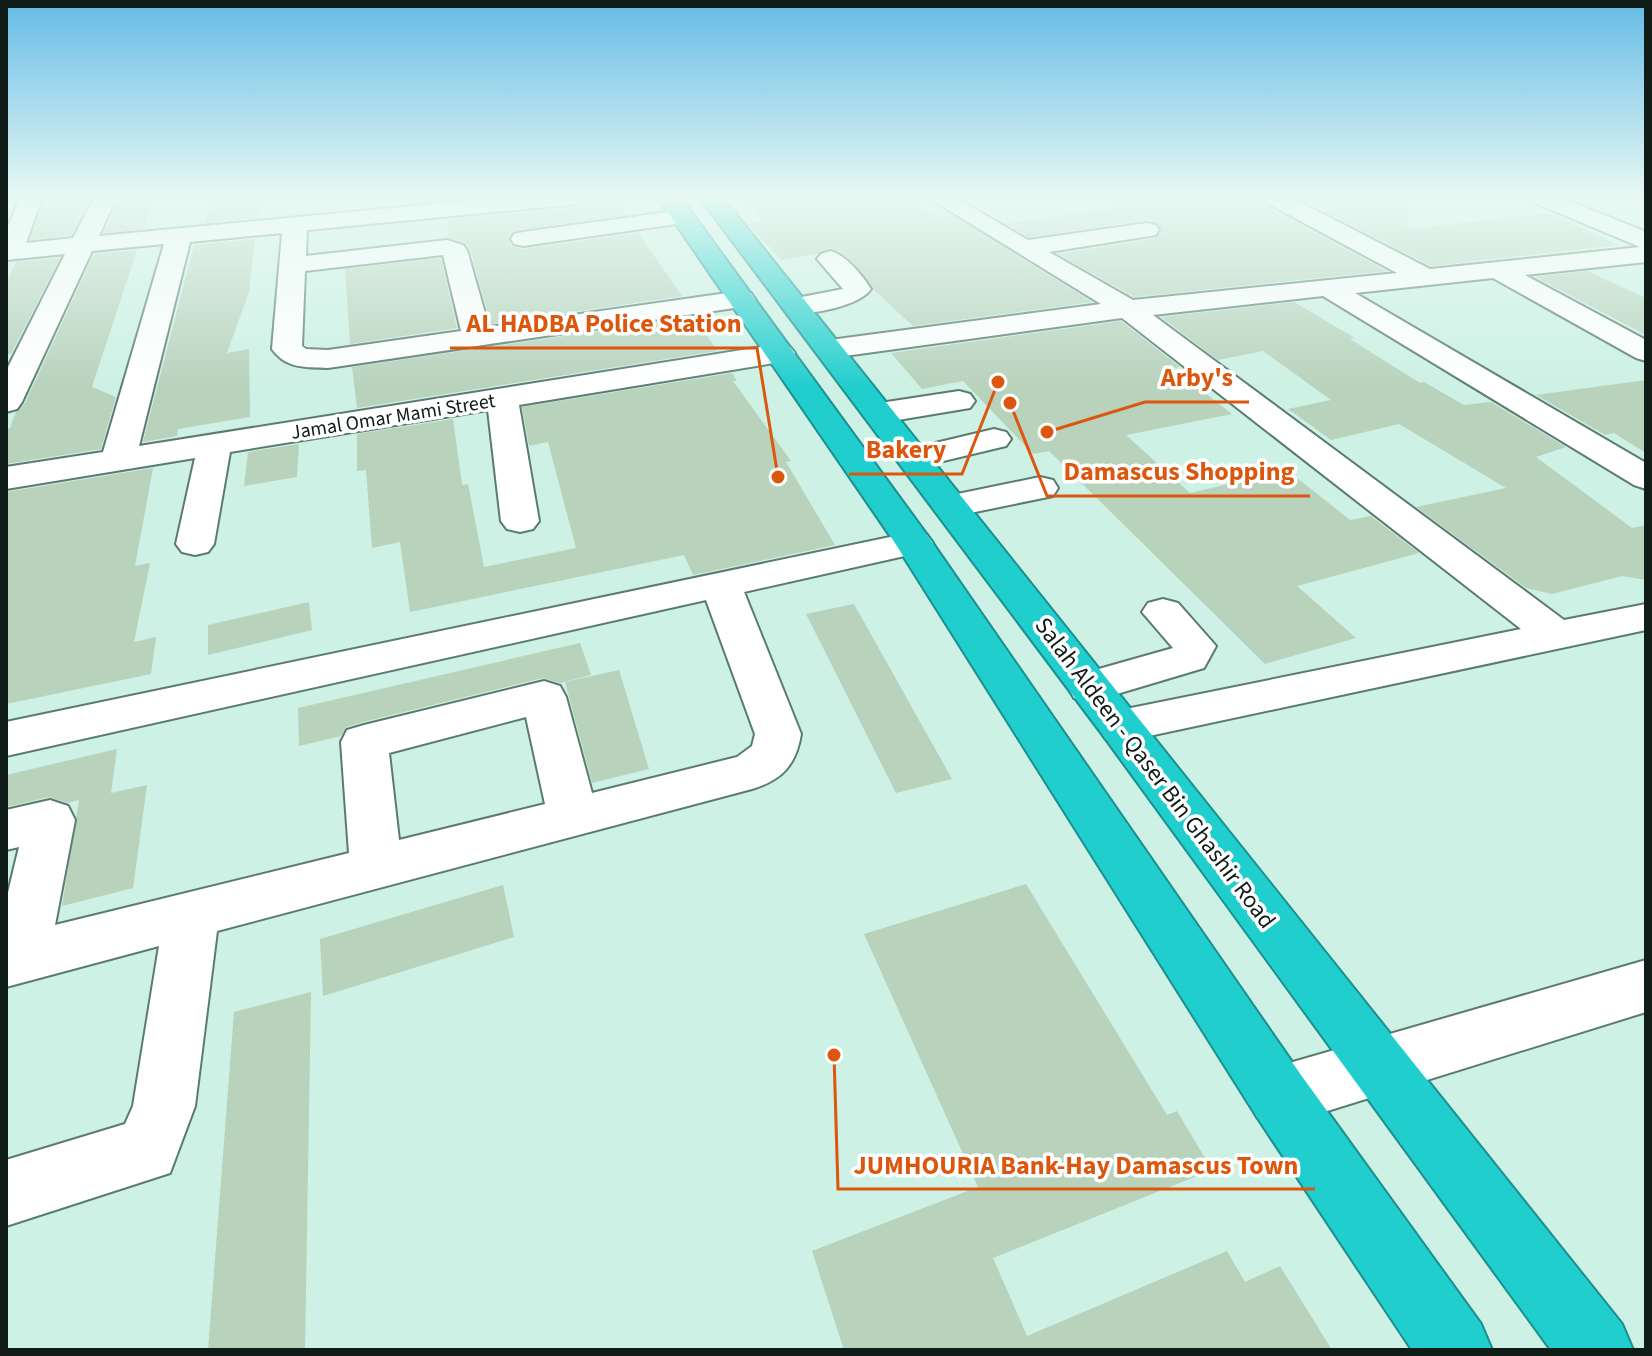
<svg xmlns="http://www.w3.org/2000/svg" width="1652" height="1356" font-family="'Source Sans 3',sans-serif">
	<rect width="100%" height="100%" fill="#cdf1e4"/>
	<!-- building -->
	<path fill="#b8d2bc" d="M 45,198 L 91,198 L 71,235 L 30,240 Z
		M 119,198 L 154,198 L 144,229 L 104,233 Z
		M 259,198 L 257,218 L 204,223 L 215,200 Z
		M 582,198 L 617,198 L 618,205 L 625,215 L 513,231 L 508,237 L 511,246 L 523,249 L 638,233 L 682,296 L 491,324 L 470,249 L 464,242 L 449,238 L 448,220 L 569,208 L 579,205 Z
		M 780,198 L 910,198 L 937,218 L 952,215 L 1092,302 L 913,326 L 874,290 L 855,264 L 838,251 L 829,248 L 817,254 L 782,260 L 747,224 L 764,221 L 745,203 Z
		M 1106,198 L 1261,198 L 1266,206 L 1387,271 L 1134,297 L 1058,254 L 1156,238 L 1162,232 L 1157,222 L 1147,220 L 1029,237 L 1007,224 L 1120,207 Z
		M 1299,198 L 1407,198 L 1408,229 L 1550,213 L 1618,245 L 1431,266 Z
		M 255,239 L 249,292 L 227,353 L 249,349 L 250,417 L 178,429 L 177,436 L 143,442 L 194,245 Z
		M 137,250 L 92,387 L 116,397 L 101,449 L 6,464 L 6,429 L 10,428 L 16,412 L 25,403 L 94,254 Z
		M 60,258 L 11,354 L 6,355 L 6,284 L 16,262 Z
		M 441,258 L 457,328 L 350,344 L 345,269 Z
		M 1587,271 L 1646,298 L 1646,335 L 1535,277 Z
		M 1294,302 L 1355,338 L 1350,339 L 1420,383 L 1424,382 L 1464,405 L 1491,402 L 1566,447 L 1536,457 L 1632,528 L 1646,525 L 1646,580 L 1622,576 L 1552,594 L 1526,588 L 1416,507 L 1506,488 L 1399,424 L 1331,440 L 1288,409 L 1331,400 L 1263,351 L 1218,360 L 1161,317 Z
		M 695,317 L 717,351 L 357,408 L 352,367 Z
		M 1121,321 L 1180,367 L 1173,368 L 1232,414 L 1126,435 L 1190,493 L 1287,470 L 1350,520 L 1371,516 L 1419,553 L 1297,586 L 1356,638 L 1265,664 L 1049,451 L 1033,454 L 963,381 L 922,389 L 891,353 Z
		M 732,373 L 737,381 L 733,381 L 791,461 L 786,462 L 835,545 L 693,575 L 684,555 L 410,612 L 400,542 L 372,548 L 366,470 L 357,471 L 357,434 L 453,419 L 462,485 L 468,484 L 484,567 L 576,548 L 548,442 L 529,446 L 522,407 Z
		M 1646,380 L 1646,453 L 1614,433 L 1605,435 L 1536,395 Z
		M 299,444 L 297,477 L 244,486 L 248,452 Z
		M 153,468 L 135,566 L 150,563 L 134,642 L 156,637 L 151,674 L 6,704 L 6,492 Z
		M 309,602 L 312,630 L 208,655 L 208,625 Z
		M 854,604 L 952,779 L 896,793 L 806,614 Z
		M 580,643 L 591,675 L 560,683 L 543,678 L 363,722 L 346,727 L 341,736 L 299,746 L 298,708 Z
		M 619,670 L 649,769 L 592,783 L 565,682 Z
		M 117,749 L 111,793 L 147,785 L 133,888 L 62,906 L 79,800 L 68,803 L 49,797 L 6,807 L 6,775 Z
		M 1026,884 L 1167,1115 L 1177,1111 L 1212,1170 L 993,1258 L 1027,1336 L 1227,1251 L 1245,1282 L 1280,1266 L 1332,1350 L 844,1350 L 812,1251 L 978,1187 L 864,934 Z
		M 503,885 L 514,937 L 323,996 L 320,939 Z
		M 311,992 L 305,1350 L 208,1350 L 234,1012 Z"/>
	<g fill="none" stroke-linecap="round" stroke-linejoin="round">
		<defs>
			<path id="minor" d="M 20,198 L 42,198 L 26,243 L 73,238 L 94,198 L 116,198 L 99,236 L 496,198 L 579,198 L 576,203 L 568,205 L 307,230 L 306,256 L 447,240 L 463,245 L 467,250 L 489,327 L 741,291 L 751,293 L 755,299 L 751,305 L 741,307 L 328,368 C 306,367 286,369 272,349 L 282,233 L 190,242 L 139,446 L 780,344 L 790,347 L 795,353 L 790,359 L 780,362 L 519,405 L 539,521 L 533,529 L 520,532 L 507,529 L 501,521 L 488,410 L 230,452 L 214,544 L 208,552 L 195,555 L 182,552 L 176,544 L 195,458 L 6,489 L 6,467 L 103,452 L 164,244 L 92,251 L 22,402 L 17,409 L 6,412 L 6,371 L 65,254 L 6,260 L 6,231 ZM 443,255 L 461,331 L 328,350 L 306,349 L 302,346 L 305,271 Z
				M 929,198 L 956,198 L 1028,240 L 1147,223 L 1156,225 L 1159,230 L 1156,235 L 1049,252 L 1133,300 L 1397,273 L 1267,203 L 1264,198 L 1292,198 L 1430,269 L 1640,247 L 1535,203 L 1532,198 L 1563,198 L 1646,232 L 1646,262 L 1525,275 L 1646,340 L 1646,361 L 1636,358 L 1493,278 L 1355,293 L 1646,463 L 1646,489 L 1634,485 L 1323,296 L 1153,315 L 1564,620 L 1646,604 L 1646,630 L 1121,742 L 1105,738 L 1098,726 L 1105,714 L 1121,710 L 1521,629 L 1122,318 L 830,358 L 820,355 L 815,349 L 820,343 L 830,340 L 1101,304 Z
				M 682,210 L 690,212 L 694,217 L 690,222 L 523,246 L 514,244 L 511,239 L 514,234 L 523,232 Z
				M 830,251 C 846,255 862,275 871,289 C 860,306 806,317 786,312 L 782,306 L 786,300 L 843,289 L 817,259 L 821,254 Z
				M 959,391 L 970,394 L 975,401 L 970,408 L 880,423 L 869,420 L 864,413 L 869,406 L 880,403 Z
				M 994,429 L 1006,432 L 1011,439 L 1006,446 L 914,468 L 902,465 L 897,458 L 902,451 Z
				M 1040,477 L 1053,480 L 1058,488 L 1053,496 L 951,517 L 938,514 L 933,506 L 938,498 Z
				M 914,532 L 927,535 L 933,543 L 927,551 L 744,592 L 801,734 C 796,765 782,780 752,789 L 217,931 L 195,1106 L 170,1173 L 6,1226 L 6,1160 L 125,1124 L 133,1106 L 159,946 L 6,987 L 6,901 L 19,847 L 6,850 L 6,810 L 50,800 L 68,806 L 75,820 L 55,925 L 349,853 L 341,742 L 347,730 L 364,725 L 544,681 L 560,686 L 566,697 L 592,793 L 737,757 L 752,746 L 755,734 L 706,600 L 6,756 L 6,722 ZM 526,717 L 545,804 L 399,840 L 389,753 Z
				M 1163,599 L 1178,603 L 1216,646 L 1204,668 L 1090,702 L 1074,698 L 1068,687 L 1074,676 L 1173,648 L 1142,612 L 1148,603 Z
				M 1646,960 L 1646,1012 L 1279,1126 L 1257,1117 L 1248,1096 L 1257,1075 L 1279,1066 Z"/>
			<path id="highway" d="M 658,198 L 681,198 L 927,535 L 1301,1075 L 1481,1324 L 1492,1350 L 1412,1350 L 1257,1117 L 895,543 Z
				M 700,198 L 723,198 L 1622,1324 L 1633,1350 L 1551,1350 L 1105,738 Z"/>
		</defs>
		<!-- minor casing -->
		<use href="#minor" stroke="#5b7b71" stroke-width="4"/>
		<!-- highway casing -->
		<use href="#highway" stroke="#1b908e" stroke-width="4"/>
		<!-- minor -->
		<use href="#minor" fill="#fff" fill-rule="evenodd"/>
		<!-- highway -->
		<use href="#highway" fill="#21cece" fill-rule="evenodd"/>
	</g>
	<!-- sky -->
	<linearGradient id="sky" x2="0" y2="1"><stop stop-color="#65bbe7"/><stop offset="0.51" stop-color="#e8f9f3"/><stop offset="1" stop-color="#e8f9f3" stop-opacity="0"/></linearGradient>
	<rect width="1652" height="388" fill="url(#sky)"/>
	<g text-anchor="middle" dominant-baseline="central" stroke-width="7" stroke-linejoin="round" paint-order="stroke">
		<!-- far-street labels -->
		<g font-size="20" fill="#0f1c18" stroke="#fff">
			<text transform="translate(393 417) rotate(-9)">Jamal Omar Mami Street</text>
		</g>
		<!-- street labels -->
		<g font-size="24" fill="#0f1c18" stroke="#fff">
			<text transform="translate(1155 773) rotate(53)">Salah Aldeen - Qaser Bin Ghashir Road</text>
		</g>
	</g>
	<!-- callouts -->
	<path fill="none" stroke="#dd560d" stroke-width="3" d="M778 477L757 348H450M1047 432L1145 402H1249M998 382L962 474H849M1010 403L1047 496H1310M834 1055L838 1189H1315"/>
	<g fill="#dd560d" stroke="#fff" stroke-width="3">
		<circle cx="778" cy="477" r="8"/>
		<circle cx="1047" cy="432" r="8"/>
		<circle cx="998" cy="382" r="8"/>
		<circle cx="1010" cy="403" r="8"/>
		<circle cx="834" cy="1055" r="8"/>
	</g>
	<g font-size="26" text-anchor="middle" font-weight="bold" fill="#dd560d" stroke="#fff" stroke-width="7" stroke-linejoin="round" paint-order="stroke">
		<text x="604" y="332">AL HADBA Police Station</text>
		<text x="1197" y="386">Arby's</text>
		<text x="906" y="458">Bakery</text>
		<text x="1179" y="480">Damascus Shopping</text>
		<text x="1076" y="1174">JUMHOURIA Bank-Hay Damascus Town</text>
	</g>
	<!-- border -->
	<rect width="1652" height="1356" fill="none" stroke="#0f1c18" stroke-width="16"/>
</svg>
